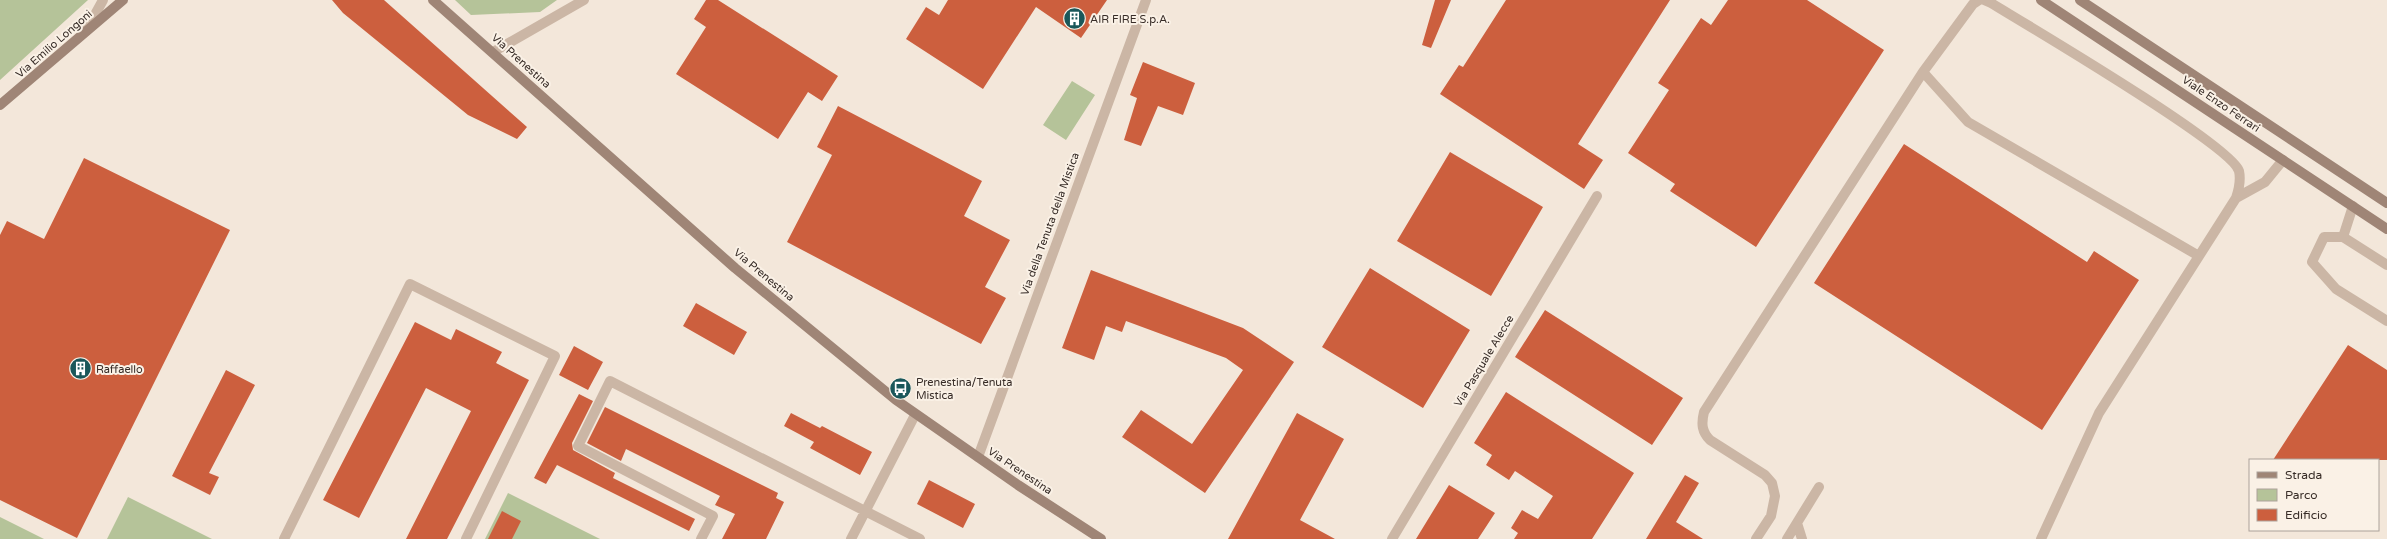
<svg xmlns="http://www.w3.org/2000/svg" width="2387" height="539" font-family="'Varela Round',sans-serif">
	<rect width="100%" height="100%" fill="#f3e7da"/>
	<!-- green -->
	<path fill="#b5c399" d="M 0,0 L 88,0 L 0,80 Z
		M 455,0 L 557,0 L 540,12 L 471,15 Z
		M 1072,81 L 1095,95 L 1066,140 L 1043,125 Z
		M 508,493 L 600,539 L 485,539 Z
		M 128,497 L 212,539 L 107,539 Z
		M 0,517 L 44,539 L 0,539 Z"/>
	<!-- building -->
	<path fill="#cc5f3e" d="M 332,0 L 384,0 L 527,127 L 517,139 L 468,115 L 343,13 Z
		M 706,0 L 718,0 L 838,76 L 822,101 L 808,92 L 778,139 L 676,74 L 706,27 L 694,19 Z
		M 948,0 L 1107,0 L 1081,38 L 1036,7 L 983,89 L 906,39 L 926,7 L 939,15 Z
		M 1435,0 L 1451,0 L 1431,48 L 1422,45 Z
		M 1506,0 L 1670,0 L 1578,144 L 1603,160 L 1584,189 L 1440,94 L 1459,65 L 1463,67 Z
		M 1728,0 L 1807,0 L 1884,50 L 1756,247 L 1670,191 L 1675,184 L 1628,153 L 1669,90 L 1658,83 L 1701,18 L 1711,25 Z
		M 1143,62 L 1195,83 L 1183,115 L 1158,106 L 1141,146 L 1124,140 L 1137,98 L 1130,95 Z
		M 838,106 L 982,181 L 964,216 L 1010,240 L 985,287 L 1006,298 L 981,344 L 787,242 L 832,155 L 817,147 Z
		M 1904,144 L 2087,262 L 2094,251 L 2139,280 L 2042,430 L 1814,283 Z
		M 1450,152 L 1543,207 L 1491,296 L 1397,241 Z
		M 84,158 L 230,230 L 77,538 L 0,500 L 0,235 L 7,221 L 44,239 Z
		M 1370,268 L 1470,330 L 1423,408 L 1322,347 Z
		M 1091,270 L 1243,328 L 1294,362 L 1205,493 L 1122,437 L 1141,410 L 1192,444 L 1243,370 L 1226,358 L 1126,321 L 1122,332 L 1106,326 L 1094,360 L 1062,348 Z
		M 696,303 L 747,332 L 734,355 L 683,326 Z
		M 1545,310 L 1683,398 L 1652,445 L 1515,357 Z
		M 415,322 L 451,340 L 456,329 L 502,352 L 496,363 L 529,380 L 447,539 L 406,539 L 471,411 L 426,388 L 359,518 L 323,500 Z
		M 2348,345 L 2387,370 L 2387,460 L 2273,460 Z
		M 574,346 L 603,362 L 588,390 L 559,375 Z
		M 226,370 L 255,385 L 209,473 L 219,477 L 210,495 L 172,476 Z
		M 1506,392 L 1634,473 L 1592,539 L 1514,539 L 1518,533 L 1511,528 L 1522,510 L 1538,519 L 1553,496 L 1515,471 L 1509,480 L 1486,465 L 1492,455 L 1474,443 Z
		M 579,394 L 593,401 L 572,443 L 573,450 L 615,473 L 613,478 L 695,519 L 689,531 L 557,465 L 546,484 L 534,478 Z
		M 605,407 L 778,493 L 776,498 L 784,502 L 766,539 L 722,539 L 735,514 L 715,505 L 720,496 L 626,449 L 621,461 L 587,443 Z
		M 791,413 L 820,428 L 822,426 L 872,452 L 860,475 L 810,448 L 814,442 L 784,426 Z
		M 1297,413 L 1344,439 L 1300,520 L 1335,539 L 1228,539 Z
		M 1685,475 L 1699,483 L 1676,522 L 1703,539 L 1646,539 Z
		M 929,480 L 975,504 L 963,528 L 917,504 Z
		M 1449,485 L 1495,513 L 1478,539 L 1416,539 Z
		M 502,511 L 521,521 L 512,539 L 488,539 Z"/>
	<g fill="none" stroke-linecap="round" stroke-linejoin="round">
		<!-- lane -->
		<path stroke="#cbb6a5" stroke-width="10" d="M 1984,0 L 1991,3 C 2027,25 2231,145 2239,171 C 2241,180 2239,189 2236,198 L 2099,413 L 2041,539
			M 1923,72 L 1968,122 L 2199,256
			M 2236,198 L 2265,182 L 2283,160
			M 2353,206 L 2343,237 L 2387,265
			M 2343,237 L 2324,237 L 2312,262 L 2336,289 L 2387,321
			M 1797,523 L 1802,539
			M 284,539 L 410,284 L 555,356 L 466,539
			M 701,539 L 713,516 L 578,446 L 610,381 L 920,539
			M 851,539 L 915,415
			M 1756,539 L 1771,516 L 1775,496 L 1772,483 L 1765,475 L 1710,440 C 1702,432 1701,424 1704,412 L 1923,72 L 1973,4 L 1979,0
			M 1787,539 L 1819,487"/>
		<!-- street -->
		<path stroke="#cbb6a5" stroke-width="10" d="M 86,31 L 103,0
			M 493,52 L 584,0
			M 978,457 L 1146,0
			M 1392,539 L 1597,196"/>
		<!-- secondary -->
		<path stroke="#9f8576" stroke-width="10" d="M 433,0 L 735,268 L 896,400 L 1018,485 L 1101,539
			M 2041,0 L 2387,229
			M 2080,0 L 2387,203
			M 0,105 L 123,0"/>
	</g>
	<!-- icons -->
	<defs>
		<symbol id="building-disc" viewBox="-11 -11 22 22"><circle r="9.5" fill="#1a575a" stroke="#faf1e6"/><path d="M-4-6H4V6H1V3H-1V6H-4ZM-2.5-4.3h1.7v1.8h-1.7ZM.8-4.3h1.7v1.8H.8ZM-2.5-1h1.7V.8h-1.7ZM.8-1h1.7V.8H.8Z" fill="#fff"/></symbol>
		<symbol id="bus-disc" viewBox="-11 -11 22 22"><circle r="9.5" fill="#1a575a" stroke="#faf1e6"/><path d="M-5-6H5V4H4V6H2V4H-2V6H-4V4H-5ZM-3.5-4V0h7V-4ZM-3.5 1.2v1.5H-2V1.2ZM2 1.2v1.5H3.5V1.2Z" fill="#fff"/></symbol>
	</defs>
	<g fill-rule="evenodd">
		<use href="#building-disc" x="1062" y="6" width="25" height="25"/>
		<use href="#building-disc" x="68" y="356" width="25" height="25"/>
		<use href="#bus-disc" x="888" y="376" width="25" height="25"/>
	</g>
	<g text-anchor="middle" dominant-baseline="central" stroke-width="4" stroke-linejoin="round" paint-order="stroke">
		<!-- poi labels -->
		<g font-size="11" fill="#372c27" stroke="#faf1e6" text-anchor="start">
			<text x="1090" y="19">AIR FIRE S.p.A.</text>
			<text x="96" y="369">Raffaello</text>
			<text x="916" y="382">Prenestina/Tenuta<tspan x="916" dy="13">Mistica</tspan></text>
		</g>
		<!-- street labels -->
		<g font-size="11" fill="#372c27" stroke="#faf1e6">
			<text transform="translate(54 44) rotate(-41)">Via Emilio Longoni</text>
			<text transform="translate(521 61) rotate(42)">Via Prenestina</text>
			<text transform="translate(2221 104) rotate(34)">Viale Enzo Ferrari</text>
			<text transform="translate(1050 224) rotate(-70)">Via della Tenuta della Mistica</text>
			<text transform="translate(764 275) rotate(40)">Via Prenestina</text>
			<text transform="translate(1484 361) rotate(-59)">Via Pasquale Alecce</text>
			<text transform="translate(1020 471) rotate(34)">Via Prenestina</text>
		</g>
	</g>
	<!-- legend -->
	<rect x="2249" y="459" width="130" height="72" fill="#faf1e6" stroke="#aca29a"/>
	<rect x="2257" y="472" width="20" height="6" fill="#9f8576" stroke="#aca29a"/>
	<text x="2285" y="479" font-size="12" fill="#372c27">Strada</text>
	<rect x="2257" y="489" width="20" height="12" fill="#b5c399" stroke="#aca29a"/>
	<text x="2285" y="499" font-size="12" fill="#372c27">Parco</text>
	<rect x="2257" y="509" width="20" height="12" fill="#cc5f3e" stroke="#aca29a"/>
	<text x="2285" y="519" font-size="12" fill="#372c27">Edificio</text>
</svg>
